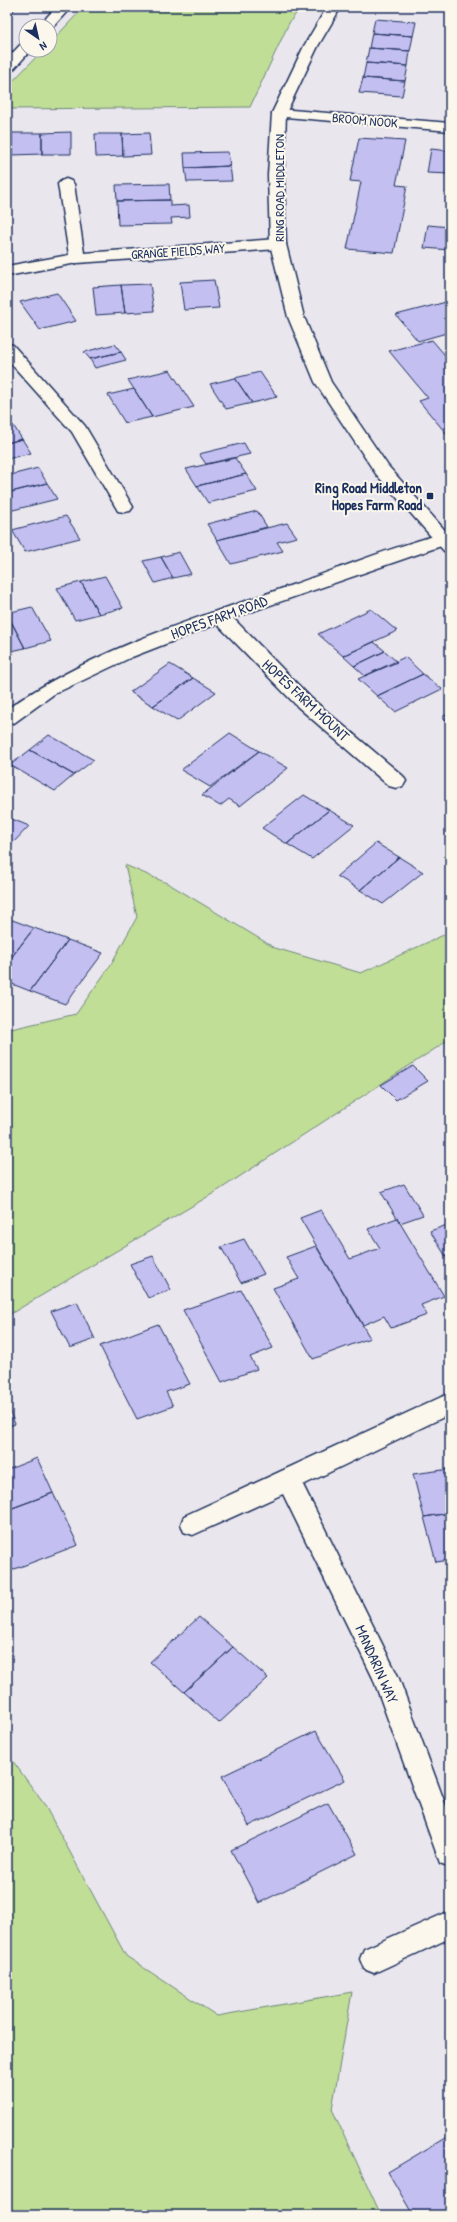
<svg xmlns="http://www.w3.org/2000/svg" width="457" height="2222" font-family="'Patrick Hand',sans-serif">
	<rect width="100%" height="100%" fill="#eae6ee"/>
	<filter id="ink" filterUnits="userSpaceOnUse"><feTurbulence type="fractalNoise" baseFrequency=".025" numOctaves="2"/><feDisplacementMap in="SourceGraphic" scale="8" xChannelSelector="R" yChannelSelector="G"/><feConvolveMatrix kernelMatrix="1 2 1 2 8 2 1 2 1" color-interpolation-filters="sRGB"/></filter>
	<g filter="url(#ink)">
		<!-- green -->
		<path fill="#c0de96" stroke="#6e867a" d="M 84,7 L 301,7 L 289,23 L 250,107 L 7,109 L 7,87 L 43,50 L 50,50 L 50,43 Z
			M 125,865 L 169,884 L 275,948 L 361,973 L 450,932 L 450,1039 L 219,1190 L 7,1316 L 7,1030 L 76,1014 L 110,966 L 137,917 Z
			M 7,1753 L 44,1804 L 126,1956 L 217,2016 L 352,1992 L 332,2109 L 381,2215 L 7,2215 Z"/>
		<!-- building -->
		<path fill="#c4bff1" stroke="#1b2f5e" d="M 7,7 L 17,7 L 7,17 Z
			M 419,7 L 450,7 L 450,11 L 418,9 Z
			M 375,19 L 416,22 L 413,36 L 372,33 Z
			M 372,33 L 413,36 L 410,51 L 369,48 Z
			M 369,48 L 410,51 L 408,66 L 366,63 Z
			M 366,63 L 408,66 L 405,81 L 363,78 Z
			M 363,78 L 405,81 L 402,96 L 359,93 Z
			M 71,132 L 71,154 L 42,154 L 42,133 Z
			M 12,133 L 42,133 L 42,154 L 12,155 Z
			M 149,133 L 151,155 L 123,156 L 122,134 Z
			M 95,134 L 122,134 L 123,156 L 96,157 Z
			M 359,138 L 405,141 L 396,185 L 407,186 L 394,253 L 347,249 L 361,182 L 350,181 Z
			M 431,149 L 450,151 L 450,174 L 427,173 Z
			M 228,152 L 230,166 L 185,168 L 184,153 Z
			M 230,166 L 232,181 L 187,182 L 185,168 Z
			M 169,184 L 170,200 L 117,201 L 116,185 Z
			M 170,200 L 170,206 L 189,205 L 190,217 L 171,218 L 172,224 L 118,225 L 117,201 Z
			M 428,225 L 450,227 L 450,250 L 424,248 Z
			M 214,280 L 219,308 L 184,310 L 180,282 Z
			M 150,284 L 154,311 L 125,313 L 121,285 Z
			M 121,285 L 125,313 L 96,315 L 93,287 Z
			M 57,293 L 76,321 L 40,330 L 20,302 Z
			M 450,301 L 450,332 L 418,341 L 396,315 Z
			M 432,340 L 450,361 L 450,438 L 419,401 L 428,398 L 389,351 Z
			M 115,344 L 121,352 L 90,359 L 84,352 Z
			M 121,352 L 126,360 L 95,368 L 90,359 Z
			M 170,370 L 194,407 L 152,417 L 128,380 Z
			M 260,372 L 277,397 L 252,403 L 235,378 Z
			M 235,378 L 252,403 L 226,409 L 210,384 Z
			M 134,389 L 152,417 L 125,423 L 108,395 Z
			M 13,425 L 22,439 L 7,443 L 7,426 Z
			M 22,439 L 31,453 L 7,459 L 7,443 Z
			M 244,443 L 250,454 L 206,464 L 199,454 Z
			M 235,458 L 246,474 L 197,486 L 186,469 Z
			M 38,468 L 47,483 L 7,493 L 7,476 Z
			M 246,474 L 257,491 L 208,503 L 197,486 Z
			M 47,483 L 57,499 L 9,511 L 7,493 Z
			M 257,511 L 267,527 L 217,540 L 207,524 Z
			M 66,516 L 80,538 L 25,552 L 12,530 Z
			M 287,523 L 297,537 L 277,542 L 283,551 L 231,564 L 217,540 Z
			M 179,552 L 191,574 L 173,578 L 161,557 Z
			M 161,557 L 173,578 L 155,583 L 143,561 Z
			M 105,576 L 123,608 L 99,614 L 81,582 Z
			M 81,582 L 99,614 L 75,620 L 57,588 Z
			M 32,607 L 51,641 L 25,648 L 7,613 Z
			M 371,609 L 397,631 L 343,656 L 318,634 Z
			M 7,614 L 25,648 L 7,652 Z
			M 374,642 L 385,651 L 354,666 L 343,656 Z
			M 385,651 L 397,662 L 365,676 L 354,666 Z
			M 405,657 L 423,674 L 377,696 L 358,679 Z
			M 170,664 L 193,678 L 153,706 L 130,692 Z
			M 423,674 L 442,689 L 395,712 L 377,696 Z
			M 193,678 L 216,692 L 177,721 L 153,706 Z
			M 450,713 L 450,725 L 442,717 Z
			M 230,733 L 259,751 L 210,787 L 181,770 Z
			M 49,735 L 94,760 L 74,775 L 30,750 Z
			M 30,750 L 74,775 L 55,791 L 10,765 Z
			M 259,751 L 288,768 L 240,806 L 229,799 L 220,806 L 202,795 Z
			M 304,795 L 329,810 L 287,844 L 262,828 Z
			M 329,810 L 354,825 L 312,859 L 287,844 Z
			M 7,817 L 29,826 L 12,844 L 7,842 Z
			M 376,843 L 399,857 L 360,890 L 337,876 Z
			M 399,857 L 423,872 L 383,904 L 360,890 Z
			M 7,918 L 34,928 L 7,963 Z
			M 34,928 L 68,940 L 30,991 L 7,982 L 7,963 Z
			M 68,940 L 103,953 L 65,1004 L 30,991 Z
			M 413,1066 L 428,1081 L 396,1100 L 381,1085 Z
			M 404,1184 L 423,1215 L 400,1223 L 381,1192 Z
			M 321,1210 L 350,1259 L 380,1248 L 368,1229 L 397,1218 L 444,1296 L 421,1305 L 427,1315 L 391,1328 L 384,1316 L 363,1325 L 300,1218 Z
			M 450,1224 L 450,1263 L 430,1231 Z
			M 244,1239 L 264,1274 L 241,1283 L 221,1247 Z
			M 316,1246 L 370,1338 L 313,1359 L 273,1288 L 299,1279 L 286,1257 Z
			M 153,1256 L 171,1290 L 148,1298 L 130,1264 Z
			M 241,1290 L 273,1348 L 250,1357 L 257,1369 L 222,1382 L 183,1310 Z
			M 77,1302 L 95,1339 L 70,1348 L 51,1311 Z
			M 158,1324 L 190,1384 L 166,1392 L 173,1406 L 137,1419 L 100,1346 Z
			M 7,1406 L 15,1424 L 7,1427 Z
			M 37,1458 L 53,1493 L 7,1510 L 7,1470 Z
			M 450,1469 L 450,1513 L 424,1517 L 413,1474 Z
			M 53,1493 L 78,1545 L 12,1570 L 7,1558 L 7,1510 Z
			M 450,1513 L 450,1560 L 436,1562 L 424,1517 Z
			M 199,1617 L 233,1647 L 184,1692 L 150,1662 Z
			M 233,1647 L 268,1678 L 219,1723 L 184,1692 Z
			M 316,1731 L 345,1780 L 249,1826 L 222,1776 Z
			M 328,1803 L 357,1854 L 259,1903 L 231,1850 Z
			M 450,2135 L 450,2215 L 413,2215 L 388,2172 Z"/>
		<g fill="none" stroke-linecap="round" stroke-linejoin="round">
			<defs>
				<path id="minor" d="M 56,7 L 71,7 L 51,29 L 50,26 L 39,26 Z
					M 26,43 L 26,50 L 31,50 L 12,71 L 7,72 L 7,59 L 21,44 Z
					M 279,109 L 450,123 L 450,131 L 274,116 L 272,113 L 274,110 Z
					M 66,179 L 71,181 L 74,184 L 84,253 L 278,239 L 284,241 L 286,244 L 284,247 L 278,249 L 77,263 L 7,276 L 7,266 L 69,255 L 58,184 L 61,181 Z
					M 7,344 L 13,345 L 85,426 L 133,507 L 130,511 L 124,512 L 118,511 L 72,432 L 7,359 Z
					M 441,534 L 447,536 L 450,540 L 447,544 L 233,618 L 312,699 L 403,776 L 406,781 L 403,786 L 396,788 L 389,786 L 298,707 L 217,624 L 132,657 L 54,694 L 14,723 L 7,724 L 7,709 C 93,649 197,618 295,584 C 343,567 392,547 441,534 Z
					M 450,1393 L 450,1414 L 303,1485 L 398,1676 L 450,1817 L 450,1867 L 440,1863 L 373,1678 L 283,1494 L 193,1535 L 184,1532 L 181,1524 L 184,1516 Z
					M 450,1911 L 450,1938 L 374,1973 L 364,1969 L 360,1959 L 364,1949 Z"/>
				<path id="tertiary" d="M 327,7 L 341,7 L 318,46 L 286,113 L 284,175 L 286,244 L 304,317 L 331,382 L 388,466 L 450,536 L 450,553 L 444,551 L 376,474 L 315,382 L 288,317 L 270,244 L 268,175 L 272,113 L 304,46 Z"/>
			</defs>
			<!-- minor casing -->
			<use href="#minor" stroke="#1b2f5e" stroke-width="3"/>
			<!-- tertiary casing -->
			<use href="#tertiary" stroke="#1b2f5e" stroke-width="3"/>
			<!-- minor -->
			<use href="#minor" fill="#fbf7ec" fill-rule="evenodd"/>
			<!-- tertiary -->
			<use href="#tertiary" fill="#fbf7ec" fill-rule="evenodd"/>
		</g>
	</g>
	<!-- markers -->
	<rect fill="#1b2f5e" stroke="#fbf7ec" stroke-width="1.5" x="426" y="492" width="8" height="8" rx="2"/>
	<g text-anchor="middle" dominant-baseline="central" stroke-width="4" stroke-linejoin="round" paint-order="stroke">
		<!-- far-street labels -->
		<g font-size="13" fill="#1b2f5e" stroke="#fbf7ec">
			<text transform="translate(365 120) rotate(5)">BROOM NOOK</text>
			<text transform="translate(279 188) rotate(-90)">RING ROAD MIDDLETON</text>
			<text transform="translate(178 251) rotate(-4)">GRANGE FIELDS WAY</text>
		</g>
		<!-- poi labels -->
		<g font-size="15" font-weight="bold" fill="#1b2f5e" stroke="#fbf7ec" text-anchor="end">
			<text x="422" y="487">Ring Road Middleton<tspan x="422" dy="17">Hopes Farm Road</tspan></text>
		</g>
		<!-- street labels -->
		<g font-size="15" fill="#1b2f5e" stroke="#fbf7ec">
			<text transform="translate(219 617) rotate(-20)">HOPES FARM ROAD</text>
			<text transform="translate(306 700) rotate(43)">HOPES FARM MOUNT</text>
			<text transform="translate(377 1664) rotate(66)">MANDARIN WAY</text>
		</g>
	</g>
	<!-- margin -->
	<rect width="457" height="2222" fill="none" stroke="#fbf7ec" stroke-width="24"/>
	<rect x="12" y="12" width="433" height="2198" fill="none" stroke="#1b2f5e" stroke-width="1.5" filter="url(#ink)"/>
	<!-- north arrow -->
	<g transform="translate(38 38) rotate(146)"><circle r="19" fill="#fbf7ec" stroke="#a1a7b3"/>
	<path d="M0-3L7 15L0 10L-7 15Z" fill="#1b2f5e"/>
	<text y="-6" font-size="11" font-weight="bold" text-anchor="middle" fill="#1b2f5e">N</text>
	</g>
</svg>
